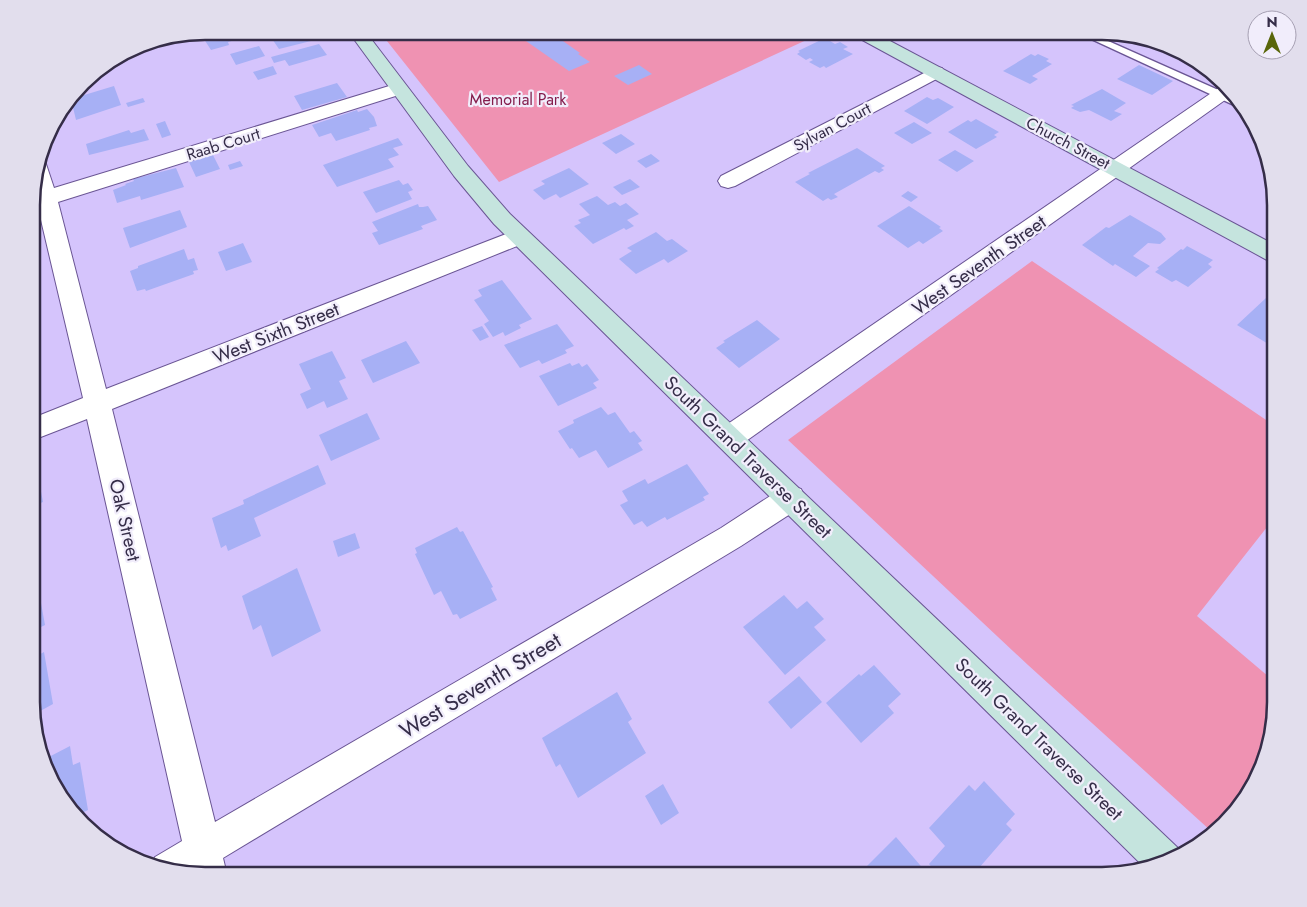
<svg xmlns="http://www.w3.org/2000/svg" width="1307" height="907" font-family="Jost,sans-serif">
	<rect width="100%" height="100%" fill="#d5c4fc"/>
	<!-- green -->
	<path fill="#ef92b2" d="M 379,31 L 826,31 L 499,182 Z
		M 1032,261 L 1275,426 L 1275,517 L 1197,616 L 1275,682 L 1275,713 L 1266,758 L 1240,807 L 1211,831 L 1028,665 L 788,440 Z"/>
	<!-- building -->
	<path fill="#a7b0f5" d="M 205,31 L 234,31 L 239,39 L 228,42 L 229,45 L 211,50 L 200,33 Z
		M 242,31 L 271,31 L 272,33 L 247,39 Z
		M 280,31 L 311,31 L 306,33 L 311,41 L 279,49 L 270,36 Z
		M 550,32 L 580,53 L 578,54 L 590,62 L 569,71 L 526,41 Z
		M 825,38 L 835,44 L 840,42 L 848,47 L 843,49 L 853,54 L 826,68 L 824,66 L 820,68 L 809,62 L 813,60 L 810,58 L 806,60 L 797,54 L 800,52 L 798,51 Z
		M 319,44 L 327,55 L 289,66 L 285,60 L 274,63 L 271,57 Z
		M 259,46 L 265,56 L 236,65 L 230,54 Z
		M 1031,54 L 1035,56 L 1038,54 L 1049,59 L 1046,61 L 1052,64 L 1032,76 L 1038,79 L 1030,84 L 1003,71 Z
		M 639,65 L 652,74 L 628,85 L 614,76 Z
		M 1139,65 L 1173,81 L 1152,95 L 1117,79 Z
		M 273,66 L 277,74 L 258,80 L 253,72 Z
		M 337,83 L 347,97 L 302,110 L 294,96 Z
		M 114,86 L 121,105 L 76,120 L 71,99 Z
		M 1102,89 L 1126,103 L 1114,111 L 1122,114 L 1111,121 L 1089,110 L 1080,112 L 1071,108 L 1074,106 L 1071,105 Z
		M 927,97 L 933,100 L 938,98 L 954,107 L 927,124 L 904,111 Z
		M 143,98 L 145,102 L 128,107 L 126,103 Z
		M 367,109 L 374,117 L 377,126 L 369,128 L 370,130 L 336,141 L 331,133 L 319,137 L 312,125 L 357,110 L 358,112 Z
		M 976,119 L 999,132 L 994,135 L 997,137 L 976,149 L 948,132 L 968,120 L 971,122 Z
		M 165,121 L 171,135 L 162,138 L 156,124 Z
		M 914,122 L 932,133 L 912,144 L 894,133 Z
		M 144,129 L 149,140 L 89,155 L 86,144 L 129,130 L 131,133 Z
		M 621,134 L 635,144 L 616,154 L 602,143 Z
		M 398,138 L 403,145 L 393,148 L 399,155 L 388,159 L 394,167 L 337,187 L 323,165 Z
		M 857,148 L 885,166 L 881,168 L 884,170 L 879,173 L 875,171 L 834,194 L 838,197 L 831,200 L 828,198 L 823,201 L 795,182 L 810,174 L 808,173 Z
		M 955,150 L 974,161 L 957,172 L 938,160 Z
		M 651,154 L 660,161 L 646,168 L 637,161 Z
		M 213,155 L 220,169 L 196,177 L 189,162 Z
		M 240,161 L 243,166 L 230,170 L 228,165 Z
		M 176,168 L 184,187 L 141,200 L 140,196 L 117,203 L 113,190 L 126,185 L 125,184 L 134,181 L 133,179 Z
		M 569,168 L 589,184 L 560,198 L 556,194 L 544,200 L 533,190 L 545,184 L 541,181 Z
		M 630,179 L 640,187 L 622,195 L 613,187 Z
		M 399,180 L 403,185 L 408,183 L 413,190 L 408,192 L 412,199 L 376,213 L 363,192 Z
		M 908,191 L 918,197 L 911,202 L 901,196 Z
		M 597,196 L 608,205 L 615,202 L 620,206 L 626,203 L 639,214 L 627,220 L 634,226 L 626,230 L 624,228 L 593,244 L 574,226 L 581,223 L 578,220 L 590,215 L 579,204 Z
		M 418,204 L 419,207 L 423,207 L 428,206 L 437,220 L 421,226 L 423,229 L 379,245 L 372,233 L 378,231 L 372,222 Z
		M 909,206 L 941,227 L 939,228 L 943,231 L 923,244 L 919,241 L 908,248 L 877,226 Z
		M 180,210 L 187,227 L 130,248 L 123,228 Z
		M 1130,215 L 1161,233 L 1166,239 L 1160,244 L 1148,243 L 1133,256 L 1150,266 L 1136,277 L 1115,264 L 1113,266 L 1082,245 L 1106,227 L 1109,228 Z
		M 656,232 L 667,241 L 672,239 L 688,251 L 668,263 L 664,259 L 636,274 L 619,259 L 632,251 L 627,248 Z
		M 243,243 L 252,262 L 226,271 L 218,252 Z
		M 1187,246 L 1213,260 L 1208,264 L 1212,267 L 1188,287 L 1176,280 L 1172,282 L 1155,272 L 1159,269 L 1157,268 L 1181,249 L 1183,250 Z
		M 184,249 L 188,260 L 194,258 L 198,270 L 193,271 L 194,274 L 146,291 L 145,289 L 137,291 L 130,271 L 138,268 L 138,266 Z
		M 502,280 L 532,319 L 519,325 L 521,328 L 505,336 L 503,332 L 493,337 L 484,324 L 489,321 L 474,300 L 482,296 L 478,290 Z
		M 1273,294 L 1275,295 L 1275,348 L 1237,325 L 1266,298 L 1267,299 Z
		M 757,320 L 780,339 L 739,368 L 716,348 L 725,342 L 723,341 Z
		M 557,324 L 574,346 L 565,350 L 567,353 L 542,364 L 539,360 L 520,368 L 504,345 Z
		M 482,326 L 489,337 L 480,341 L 472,330 Z
		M 406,341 L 420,363 L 373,383 L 361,360 Z
		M 332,351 L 346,378 L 339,381 L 348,399 L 327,408 L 324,401 L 307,409 L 300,394 L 311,389 L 299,364 Z
		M 570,363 L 572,366 L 579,363 L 582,367 L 587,364 L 599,380 L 593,383 L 597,388 L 558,406 L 539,376 Z
		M 601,407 L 608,415 L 615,412 L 630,433 L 634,431 L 642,441 L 638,443 L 643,450 L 608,468 L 596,450 L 579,458 L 572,448 L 570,449 L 558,431 L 574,423 L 573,420 Z
		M 367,413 L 380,439 L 331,461 L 319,435 Z
		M 687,464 L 709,494 L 703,497 L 705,500 L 667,520 L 665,517 L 647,527 L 642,521 L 634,525 L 620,505 L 628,501 L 622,491 L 645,479 L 648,484 Z
		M 318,465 L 326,484 L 254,518 L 261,536 L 228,551 L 226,545 L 221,548 L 212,518 L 244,504 L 243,500 Z
		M 38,476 L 43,502 L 33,506 L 33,478 Z
		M 457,527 L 460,532 L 463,531 L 493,587 L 491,588 L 497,600 L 460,619 L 457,614 L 453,615 L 441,591 L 434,595 L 415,554 L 417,553 L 415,548 Z
		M 355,533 L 360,548 L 338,557 L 333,541 Z
		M 297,568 L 321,631 L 272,657 L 261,625 L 253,630 L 242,596 Z
		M 39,592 L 45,625 L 33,631 L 33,595 Z
		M 784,595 L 797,609 L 807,601 L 824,619 L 814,627 L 826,640 L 785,675 L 743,627 Z
		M 1275,641 L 1275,662 L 1266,655 Z
		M 44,652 L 53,704 L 33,715 L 33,658 Z
		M 874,665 L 901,694 L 888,706 L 894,713 L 861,743 L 826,703 L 859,674 L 861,676 Z
		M 799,676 L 822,702 L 791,729 L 768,702 Z
		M 617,692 L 632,719 L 628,722 L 646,753 L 578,798 L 560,764 L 556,767 L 542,738 Z
		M 70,746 L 73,765 L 80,762 L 88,810 L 78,815 L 54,788 L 45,759 Z
		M 984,781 L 1015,814 L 1006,824 L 1012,830 L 972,876 L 937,876 L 938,874 L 929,864 L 945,846 L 929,828 L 969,785 L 975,791 Z
		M 663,784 L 679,813 L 661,825 L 645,796 Z
		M 896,837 L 926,872 L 923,876 L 871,876 L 865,868 Z"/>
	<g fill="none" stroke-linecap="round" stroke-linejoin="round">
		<defs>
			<path id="service" d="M 1076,32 L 1088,32 L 1234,97 L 1242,107 L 1236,106 Z"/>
			<path id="minor" d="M 936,67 L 942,68 L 945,72 L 942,76 L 735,186 L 728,188 L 721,186 L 718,181 L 721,176 Z
				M 399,83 L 405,85 L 408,89 L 405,93 L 58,202 L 106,389 L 511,232 L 519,230 L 527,232 L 530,237 L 527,242 L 112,409 L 215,822 L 721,528 L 781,489 L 791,486 L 801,489 L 805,498 L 801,507 L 741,546 L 223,858 L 227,875 L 194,875 L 150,867 L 155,857 L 182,841 L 87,419 L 33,440 L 33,418 L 83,398 L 33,186 L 40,159 L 45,161 L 54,188 Z
				M 1223,85 L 1232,95 L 739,446 L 729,449 L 719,446 L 715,438 L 719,430 Z"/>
			<path id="secondary" d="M 348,31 L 365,31 L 468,166 L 510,214 L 1178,848 L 1182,855 L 1143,866 L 494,224 L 454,176 Z
				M 853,32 L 873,32 L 1275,245 L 1275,263 L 1267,260 L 855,36 Z"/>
		</defs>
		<!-- service casing -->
		<use href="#service" stroke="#6a5594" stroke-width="3"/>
		<!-- minor casing -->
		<use href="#minor" stroke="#6a5594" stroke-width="2"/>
		<!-- secondary casing -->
		<use href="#secondary" stroke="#6a5594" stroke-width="2"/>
		<!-- service -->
		<use href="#service" fill="#fff" fill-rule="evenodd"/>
		<!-- minor -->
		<use href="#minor" fill="#fff" fill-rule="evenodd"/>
		<!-- secondary -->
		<use href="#secondary" fill="#c5e4de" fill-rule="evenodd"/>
	</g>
	<g text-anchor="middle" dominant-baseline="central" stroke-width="4.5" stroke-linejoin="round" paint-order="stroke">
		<!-- far-park labels -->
		<g font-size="16" fill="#841d4c" stroke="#f1edfb">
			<text x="518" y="99">Memorial Park</text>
		</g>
		<!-- far-street labels -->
		<g font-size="16" fill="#352d48" stroke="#f1edfb">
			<text transform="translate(832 127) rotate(-28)">Sylvan Court</text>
			<text transform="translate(1068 143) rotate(28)">Church Street</text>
			<text transform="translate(223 144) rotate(-17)">Raab Court</text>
		</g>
		<!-- street labels -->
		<g font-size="19" fill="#352d48" stroke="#f1edfb">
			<text transform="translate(979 265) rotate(-35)">West Seventh Street</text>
			<text transform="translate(276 333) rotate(-22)">West Sixth Street</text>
			<text transform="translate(748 457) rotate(44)">South Grand Traverse Street</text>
			<text transform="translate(125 520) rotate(77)">Oak Street</text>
			<text transform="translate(1039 739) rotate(44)">South Grand Traverse Street</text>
		</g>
		<!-- near-street labels -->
		<g font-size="22" fill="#352d48" stroke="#f1edfb">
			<text transform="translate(480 685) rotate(-31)">West Seventh Street</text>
		</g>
	</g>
	<!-- crop -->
	<path d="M0 0H1307V907H0ZM205 40H1102A165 165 0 0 1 1267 205V702A165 165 0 0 1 1102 867H205A165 165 0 0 1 40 702V205A165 165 0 0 1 205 40Z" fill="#e2deed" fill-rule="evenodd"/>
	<path fill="none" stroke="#352d48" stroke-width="2.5" d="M205 40H1102A165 165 0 0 1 1267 205V702A165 165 0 0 1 1102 867H205A165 165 0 0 1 40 702V205A165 165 0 0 1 205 40Z"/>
	<!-- north arrow -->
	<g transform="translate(1272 35)"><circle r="24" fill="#f1edfb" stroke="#a6a0b3"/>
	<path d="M0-4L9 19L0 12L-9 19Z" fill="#59660a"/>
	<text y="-8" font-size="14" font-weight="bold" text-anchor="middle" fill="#352d48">N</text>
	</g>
</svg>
